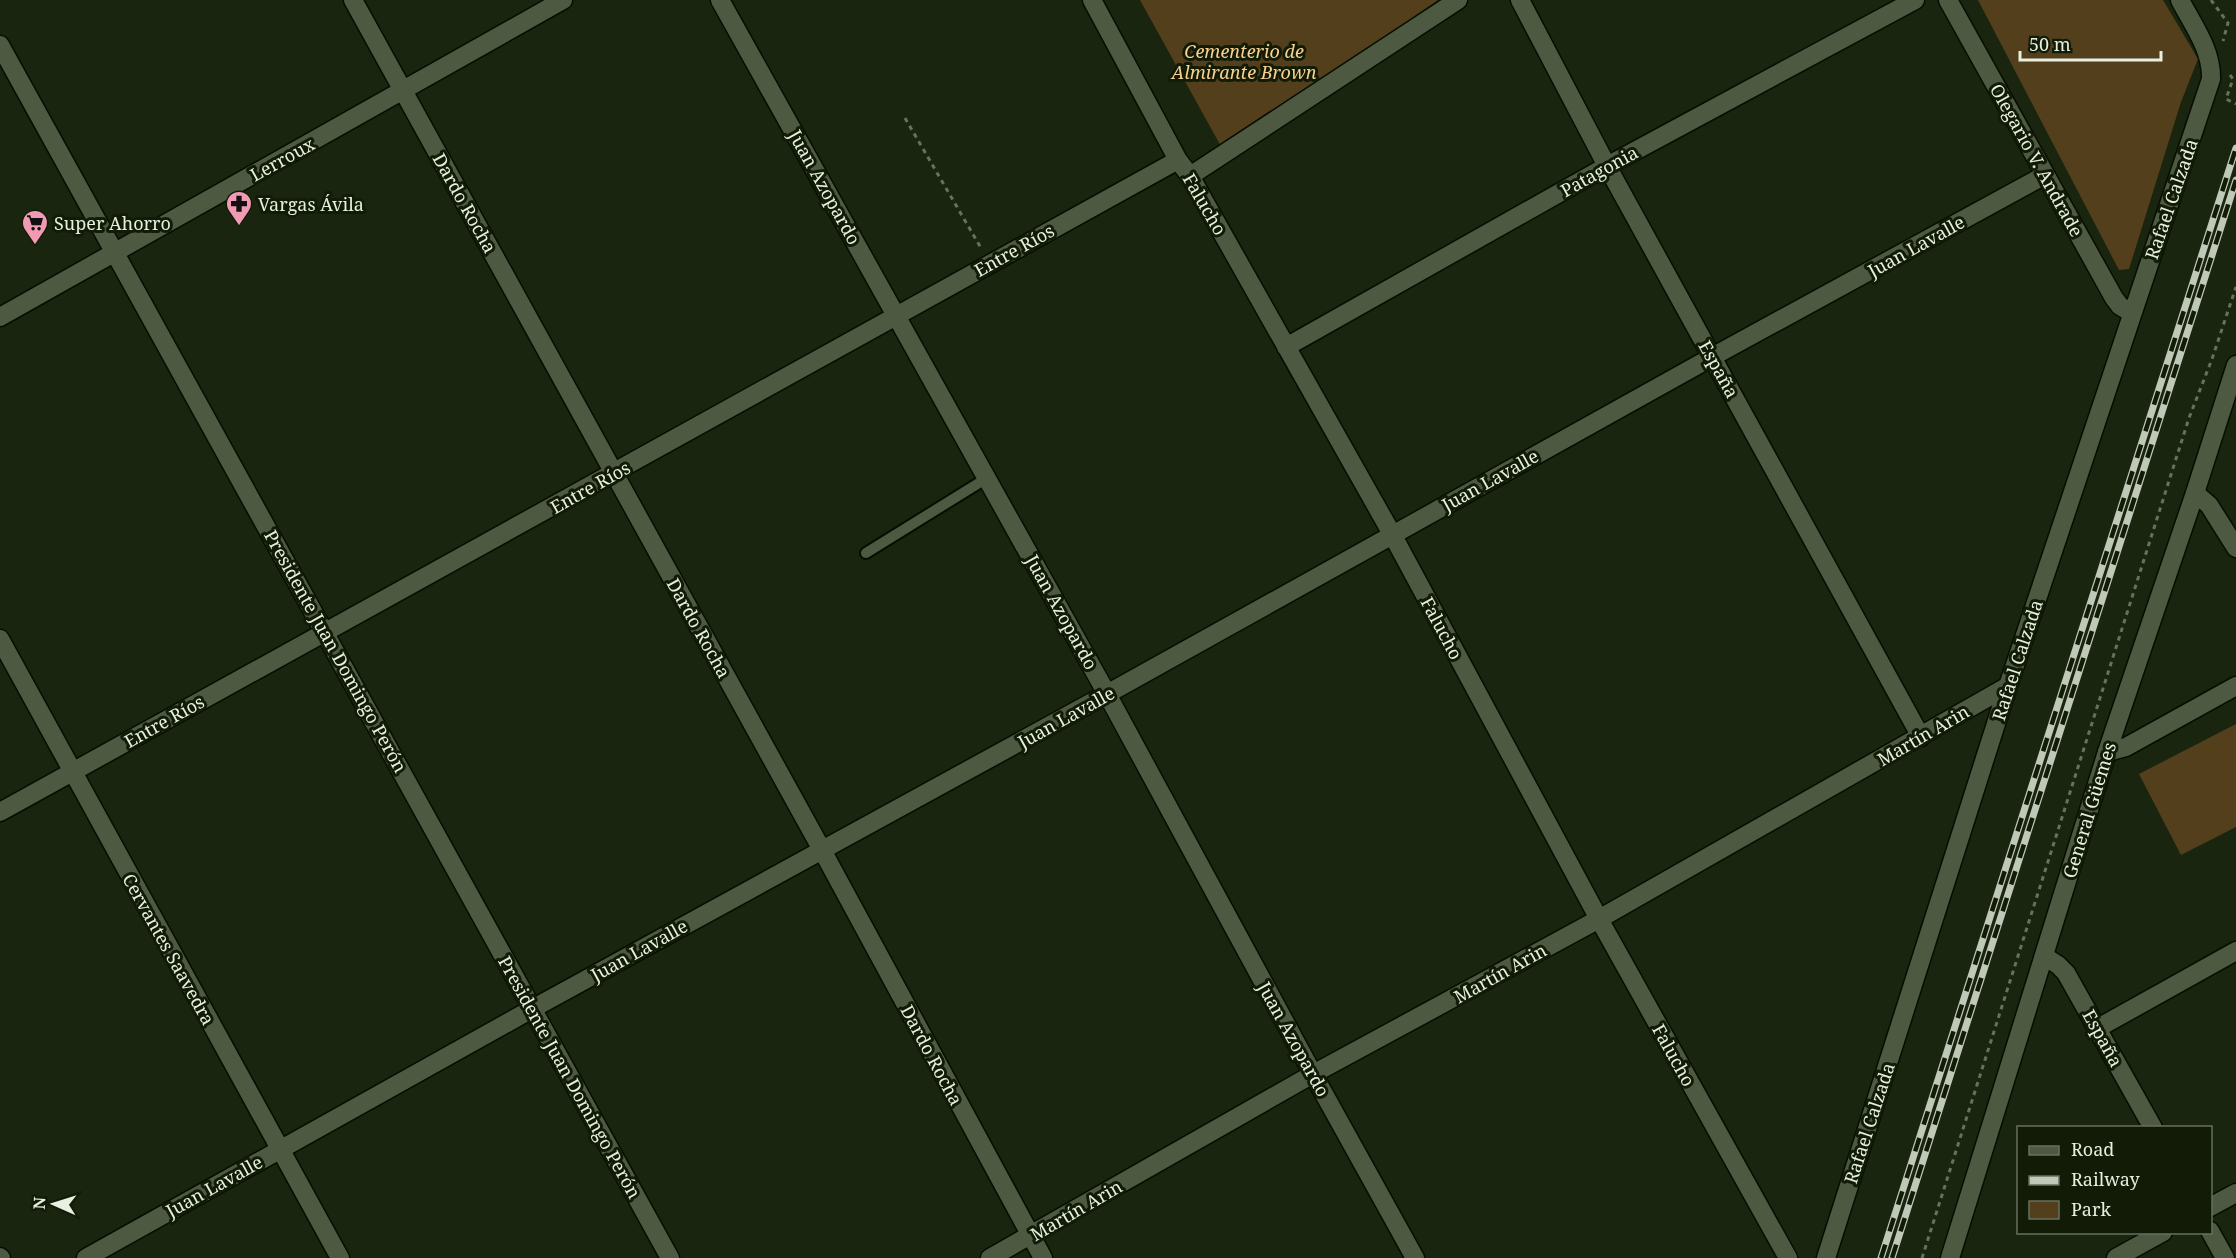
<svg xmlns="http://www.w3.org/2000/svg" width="2236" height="1258" font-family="'Noto Serif',serif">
	<rect width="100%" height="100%" fill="#1a250f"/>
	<!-- green -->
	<path fill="#543f1c" d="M 1140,0 L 1438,0 L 1223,150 Z
		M 1978,0 L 2163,0 L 2198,59 L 2181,102 L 2129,269 L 2119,270 Z
		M 2236,724 L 2236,827 L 2181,855 L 2139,774 Z"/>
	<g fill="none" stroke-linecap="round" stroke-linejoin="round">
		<defs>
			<path id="lane" d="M 866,553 L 987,478"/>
			<path id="street" d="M 353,0 L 822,850 L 1043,1258
				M 720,0 L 1107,694 L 1313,1074 L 1415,1258
				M 1092,0 L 1178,160 L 1190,176 L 1392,534 L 1599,919 L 1788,1258
				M 1520,0 L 1607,166 L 1921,737
				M 1948,0 L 2114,298 L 2120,306 L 2132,313
				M 1190,176 L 1458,0
				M 1286,347 L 1607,166 L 1915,0
				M 2195,493 L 2209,505 L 2236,548
				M 0,639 L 340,1258
				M 2107,752 L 2126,747 L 2236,686
				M 0,812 L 1178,160
				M 2044,956 L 2058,965 L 2066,973 L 2153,1128
				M 2098,1028 L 2236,951
				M 2210,1207 L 2236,1193
				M 2210,1231 L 2225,1258
				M 0,1257 L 1,1258
				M 86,1258 L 532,1009 L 1107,694 L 1712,357 L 2045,175
				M 990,1258 L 1313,1074 L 1599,919 L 2008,686
				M 1826,1258 L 2008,686 L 2211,79 C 2212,50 2193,25 2180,0
				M 2116,1258 L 2163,1232"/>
			<path id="secondary" d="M 0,45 L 670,1258
				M 0,317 L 563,0
				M 1950,1258 L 2107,752 L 2195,493 L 2236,365"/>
		</defs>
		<!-- lane casing -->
		<use href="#lane" stroke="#050e00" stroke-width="14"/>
		<!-- street casing -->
		<use href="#street" stroke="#050e00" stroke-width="21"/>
		<!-- secondary casing -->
		<use href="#secondary" stroke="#050e00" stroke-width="21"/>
		<!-- path -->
		<path stroke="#67715d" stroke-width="3" stroke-dasharray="4.5 4.5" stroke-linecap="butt" d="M 2211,0 L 2228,23 L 2223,41
			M 2230,75 L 2233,79 L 2226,99 L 2236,104
			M 905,118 L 981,248
			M 1922,1258 L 2189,418 L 2212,359 L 2236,287"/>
		<!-- lane -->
		<use href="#lane" stroke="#4d5941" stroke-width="10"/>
		<!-- street -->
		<use href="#street" stroke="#4d5941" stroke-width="18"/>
		<!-- secondary -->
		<use href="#secondary" stroke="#4d5941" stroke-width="18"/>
		<defs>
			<path id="rail" d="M 1881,1258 L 2236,148
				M 1892,1258 L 2236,180"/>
		</defs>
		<!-- rail casing -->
		<use href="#rail" stroke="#c0c8b8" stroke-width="7"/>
		<!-- rail -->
		<use href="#rail" stroke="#111b06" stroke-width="4.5" stroke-dasharray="14" stroke-linecap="butt"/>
	</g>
	<!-- icons -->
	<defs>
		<symbol id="pharmacy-pin" viewBox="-11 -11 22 30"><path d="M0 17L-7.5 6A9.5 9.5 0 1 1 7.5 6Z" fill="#f19ab3" stroke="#111b06"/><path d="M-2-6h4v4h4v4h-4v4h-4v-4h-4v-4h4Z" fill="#111"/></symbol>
		<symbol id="supermarket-pin" viewBox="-11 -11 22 30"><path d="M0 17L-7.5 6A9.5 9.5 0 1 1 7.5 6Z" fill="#f19ab3" stroke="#111b06"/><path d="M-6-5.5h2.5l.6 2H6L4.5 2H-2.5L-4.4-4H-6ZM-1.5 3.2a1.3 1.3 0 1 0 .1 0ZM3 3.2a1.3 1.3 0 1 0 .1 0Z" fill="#111"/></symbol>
	</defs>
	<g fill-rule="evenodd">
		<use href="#pharmacy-pin" x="224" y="189" width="30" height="40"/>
		<use href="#supermarket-pin" x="20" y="208" width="30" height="40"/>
	</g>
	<g text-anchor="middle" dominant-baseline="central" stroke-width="6" stroke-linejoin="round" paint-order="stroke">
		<!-- park labels -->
		<g font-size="18" font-style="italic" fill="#fad090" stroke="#111b06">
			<text x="1244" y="51">Cementerio de<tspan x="1244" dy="21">Almirante Brown</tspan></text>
		</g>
		<!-- street labels -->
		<g font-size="18" fill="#e7efe0" stroke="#111b06">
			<text transform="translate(282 159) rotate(-29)">Lerroux</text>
			<text transform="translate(2037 160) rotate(61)">Olegario V. Andrade</text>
			<text transform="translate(1599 171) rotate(-29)">Patagonia</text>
			<text transform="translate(825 187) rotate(61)">Juan Azopardo</text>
			<text transform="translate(2171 199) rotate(-71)">Rafael Calzada</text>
			<text transform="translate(465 203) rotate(61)">Dardo Rocha</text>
			<text transform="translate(1205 204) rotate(60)">Falucho</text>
			<text transform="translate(1916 246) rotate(-29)">Juan Lavalle</text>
			<text transform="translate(1014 250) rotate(-29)">Entre Ríos</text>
			<text transform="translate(1719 369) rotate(61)">España</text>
			<text transform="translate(1490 480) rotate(-29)">Juan Lavalle</text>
			<text transform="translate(590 487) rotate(-29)">Entre Ríos</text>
			<text transform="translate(1062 612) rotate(61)">Juan Azopardo</text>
			<text transform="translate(699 628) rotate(61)">Dardo Rocha</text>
			<text transform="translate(1442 628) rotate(62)">Falucho</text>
			<text transform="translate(336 651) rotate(61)">Presidente Juan Domingo Perón</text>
			<text transform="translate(2017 660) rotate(-72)">Rafael Calzada</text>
			<text transform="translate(1066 717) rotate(-29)">Juan Lavalle</text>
			<text transform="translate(164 721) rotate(-29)">Entre Ríos</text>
			<text transform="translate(1923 735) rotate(-30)">Martín Arin</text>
			<text transform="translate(2089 810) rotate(-73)">General Güemes</text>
			<text transform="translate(169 949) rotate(61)">Cervantes Saavedra</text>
			<text transform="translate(639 950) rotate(-29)">Juan Lavalle</text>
			<text transform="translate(1500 973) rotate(-29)">Martín Arin</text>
			<text transform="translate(2103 1038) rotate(61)">España</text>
			<text transform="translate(1294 1039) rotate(61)">Juan Azopardo</text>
			<text transform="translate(932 1055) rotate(62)">Dardo Rocha</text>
			<text transform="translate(1674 1055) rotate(61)">Falucho</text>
			<text transform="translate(570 1077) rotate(61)">Presidente Juan Domingo Perón</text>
			<text transform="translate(1869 1123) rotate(-72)">Rafael Calzada</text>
			<text transform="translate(214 1186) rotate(-29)">Juan Lavalle</text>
			<text transform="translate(1076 1210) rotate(-30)">Martín Arin</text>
		</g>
		<!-- poi labels -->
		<g font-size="18" fill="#e7efe0" stroke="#111b06" text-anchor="start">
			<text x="258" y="204">Vargas Ávila</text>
			<text x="54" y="223">Super Ahorro</text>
		</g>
	</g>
	<!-- legend -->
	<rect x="2017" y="1126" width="195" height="108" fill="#111b06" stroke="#67705d" stroke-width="1.5"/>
	<rect x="2029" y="1146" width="30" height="9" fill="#4d5941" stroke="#67705d" stroke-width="1.5"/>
	<text x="2071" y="1156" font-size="18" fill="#e7efe0">Road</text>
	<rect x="2029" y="1176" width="30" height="9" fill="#c0c8b8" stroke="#67705d" stroke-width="1.5"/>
	<text x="2071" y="1186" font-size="18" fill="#e7efe0">Railway</text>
	<rect x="2029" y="1201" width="30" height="18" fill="#543f1c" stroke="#67705d" stroke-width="1.5"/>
	<text x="2071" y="1216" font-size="18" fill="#e7efe0">Park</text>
	<!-- north arrow -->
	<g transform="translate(54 1204) rotate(273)" stroke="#111b06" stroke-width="4.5" paint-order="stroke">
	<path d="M0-4.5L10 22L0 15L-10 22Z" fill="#e7efe0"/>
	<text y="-9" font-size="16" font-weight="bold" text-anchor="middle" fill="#e7efe0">N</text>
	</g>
	<!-- scale -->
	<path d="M2020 51v9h141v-9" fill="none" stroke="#e7efe0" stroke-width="3"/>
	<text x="2029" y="51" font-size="18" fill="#e7efe0" stroke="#111b06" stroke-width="4.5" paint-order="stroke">50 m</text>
</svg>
